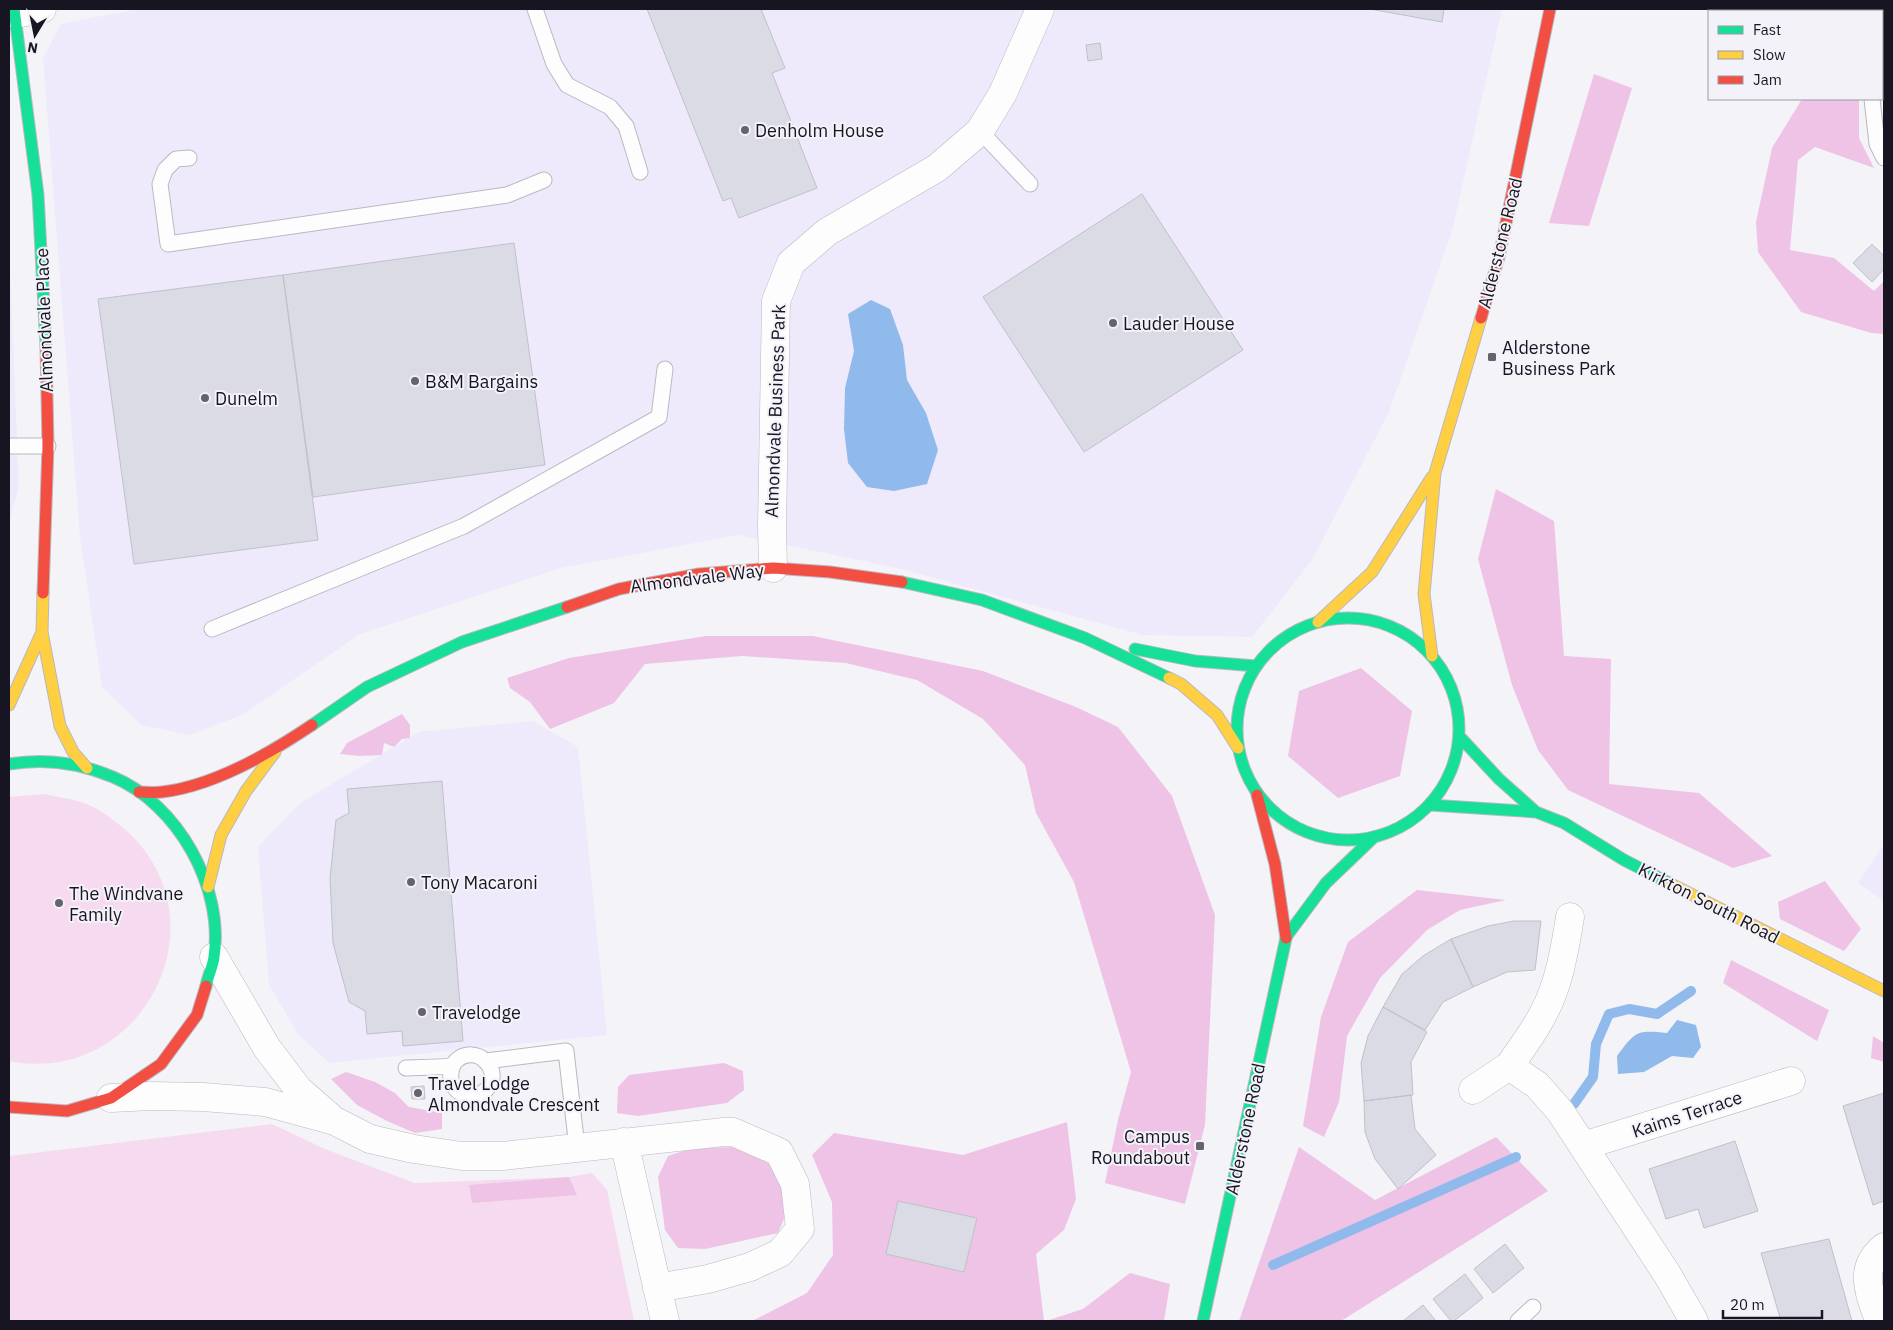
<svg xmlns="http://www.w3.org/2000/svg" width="1893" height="1330" font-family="'IBM Plex Sans',sans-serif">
	<rect width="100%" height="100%" fill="#f4f3f8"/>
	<!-- built -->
	<path fill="#eeeafb" d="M 137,9 L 1502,9 L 1452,231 L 1389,412 L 1312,560 L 1252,637 L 1143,635 L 897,568 L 738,535 L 561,568 L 360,634 L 244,714 L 190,735 L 141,725 L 102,687 L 80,537 L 43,58 L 61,24 Z
		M 9,243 L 19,486 L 9,523 Z
		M 533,721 L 578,747 L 607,1035 L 329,1063 L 299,1035 L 269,985 L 258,847 L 300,803 L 419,732 Z
		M 1884,844 L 1884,901 L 1858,883 Z"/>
	<!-- green -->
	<path fill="#f6dbf0" d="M 44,794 C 56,797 69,798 81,802 C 100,808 117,822 131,835 C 225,928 138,1087 9,1061 L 9,797 Z
		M 272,1124 L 325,1149 L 415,1183 L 569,1177 L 592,1173 L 607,1190 L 634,1321 L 9,1321 L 9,1156 Z"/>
	<!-- forest -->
	<path fill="#eec3e5" d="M 1594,74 L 1632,88 L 1589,226 L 1549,223 Z
		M 1802,99 L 1859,99 L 1859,138 L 1874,168 L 1815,147 L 1798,160 L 1790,250 L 1834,258 L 1874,291 L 1884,281 L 1884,334 L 1871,333 L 1801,312 L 1758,252 L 1756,222 L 1772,148 Z
		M 1496,489 L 1554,521 L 1564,656 L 1611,659 L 1609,784 L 1699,793 L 1772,856 L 1733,868 L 1568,790 L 1538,750 L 1512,685 L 1478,559 Z
		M 706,636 L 813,636 L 983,671 L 1076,707 L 1118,727 L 1172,796 L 1215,915 L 1205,1125 L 1185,1204 L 1105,1183 L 1118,1120 L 1131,1072 L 1074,882 L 1036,813 L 1025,765 L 983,719 L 917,680 L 846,663 L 742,656 L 645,664 L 614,703 L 550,729 L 530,702 L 510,688 L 507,678 L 569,658 Z
		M 1361,668 L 1412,711 L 1400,776 L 1338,798 L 1288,756 L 1299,691 Z
		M 402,714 L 410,725 L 410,738 L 402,739 L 394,747 L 384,743 L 382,755 L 359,756 L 340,754 L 347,743 Z
		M 1825,881 L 1861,929 L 1844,951 L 1780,919 L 1778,902 Z
		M 1417,890 L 1506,900 L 1460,910 L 1427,930 L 1380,978 L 1347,1036 L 1339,1102 L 1324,1137 L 1303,1126 L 1321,1017 L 1348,942 Z
		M 1731,960 L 1829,1010 L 1817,1041 L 1723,983 Z
		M 1873,1036 L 1884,1043 L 1884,1062 L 1871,1058 Z
		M 724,1063 L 743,1071 L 744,1090 L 727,1103 L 638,1116 L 617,1113 L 618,1087 L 629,1075 Z
		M 346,1072 L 375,1082 L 395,1093 L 409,1107 L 442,1113 L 442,1129 L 415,1133 L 387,1121 L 357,1105 L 331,1079 Z
		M 1067,1122 L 1076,1199 L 1064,1230 L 1036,1254 L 1044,1321 L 752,1321 L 807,1293 L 833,1255 L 832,1202 L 812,1155 L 834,1133 L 963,1155 Z
		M 1496,1137 L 1548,1191 L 1341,1321 L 1239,1321 L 1299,1147 L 1375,1200 Z
		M 740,1147 L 774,1167 L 789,1207 L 778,1233 L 705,1249 L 678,1248 L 665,1230 L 658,1177 L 668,1156 L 692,1148 Z
		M 569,1177 L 577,1195 L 472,1203 L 469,1185 Z
		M 1130,1273 L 1170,1284 L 1164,1321 L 1046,1321 L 1083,1309 Z"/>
	<!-- water -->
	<path fill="#90baec" d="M 871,300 L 890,309 L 903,345 L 907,380 L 926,413 L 938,450 L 927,484 L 894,491 L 867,487 L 848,463 L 844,429 L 845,388 L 854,351 L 848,314 Z
		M 1677,1020 L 1696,1025 L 1701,1047 L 1693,1058 L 1672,1056 L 1644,1072 L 1618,1074 L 1617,1056 C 1636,1031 1636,1030 1667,1033 Z"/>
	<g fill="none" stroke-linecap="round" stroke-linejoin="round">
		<!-- stream -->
		<path stroke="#90baec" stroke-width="10" d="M 1574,1104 L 1593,1077 L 1596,1044 L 1609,1014 L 1629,1009 L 1657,1014 L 1691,991
			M 1273,1265 L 1516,1157"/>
	</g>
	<!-- building -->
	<path fill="#dbdbe5" stroke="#bfc0c9" d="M 647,9 L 761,9 L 785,68 L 772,73 L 817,188 L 739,218 L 731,198 L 723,201 Z
		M 1370,9 L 1444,9 L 1442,22 Z
		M 1100,43 L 1102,59 L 1088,61 L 1086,45 Z
		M 1142,194 L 1243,350 L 1084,452 L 983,297 Z
		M 514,243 L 545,465 L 313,497 L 283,275 Z
		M 1872,244 L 1884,256 L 1884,269 L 1872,282 L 1853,263 Z
		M 283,275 L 318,540 L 134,564 L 98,299 Z
		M 442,781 L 463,1041 L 403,1046 L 402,1031 L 367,1034 L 365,1011 L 349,1002 L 333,943 L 330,878 L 336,820 L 349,813 L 347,789 Z
		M 1514,921 L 1541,921 L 1535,970 L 1507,972 L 1473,987 L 1451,939 L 1488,926 Z
		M 1451,939 L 1473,987 L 1443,1002 L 1425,1030 L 1383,1007 L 1402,974 L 1423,956 Z
		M 1383,1007 L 1427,1032 L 1411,1062 L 1413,1095 L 1364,1101 L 1361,1063 L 1368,1036 Z
		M 424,1086 L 425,1099 L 412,1099 L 411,1087 Z
		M 1884,1093 L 1884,1201 L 1873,1205 L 1843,1106 Z
		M 1411,1095 L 1415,1129 L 1436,1155 L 1398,1189 L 1375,1159 L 1365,1132 L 1364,1101 Z
		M 1735,1141 L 1758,1211 L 1704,1228 L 1698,1209 L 1666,1219 L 1649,1169 Z
		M 898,1201 L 977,1218 L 964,1272 L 886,1254 Z
		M 1829,1239 L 1852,1321 L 1781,1321 L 1761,1253 Z
		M 1505,1244 L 1524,1268 L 1493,1293 L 1474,1269 Z
		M 1465,1274 L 1483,1298 L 1454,1321 L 1451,1321 L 1433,1299 Z
		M 1423,1305 L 1436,1321 L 1403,1321 Z"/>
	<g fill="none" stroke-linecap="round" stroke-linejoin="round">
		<defs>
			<path id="lane" d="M 535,9 L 554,64 L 567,85 L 610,107 L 626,126 L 640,172
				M 1882,38 L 1884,28
				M 1872,99 L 1877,144 L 1884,158
				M 980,131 L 1030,184
				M 189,158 L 176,159 L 165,170 L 160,184 L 168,244 L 507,195 L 544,180
				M 9,446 L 48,446
				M 212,629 L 464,526 L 659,417 L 665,369
				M 486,1061 L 566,1051 L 577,1148
				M 406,1068 C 415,1067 446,1068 452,1065 C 455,1064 455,1061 457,1060 C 465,1053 478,1053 485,1061 C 490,1065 493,1072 492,1078 C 486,1108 440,1097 453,1065
				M 1518,1321 L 1533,1307"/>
			<path id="street" d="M 15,14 L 42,9
				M 773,568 L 772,527 L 776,301 L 791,263 L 827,232 L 937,168 L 980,131 L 1003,93 L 1040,9
				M 1570,917 C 1566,941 1563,963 1555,986 C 1546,1015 1527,1041 1509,1066 L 1537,1085 L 1560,1111 L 1667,1274 L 1694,1321
				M 214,957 L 267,1048 L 299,1090 L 330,1117
				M 1473,1090 L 1509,1066
				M 111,1098 L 151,1096 L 203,1097 L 265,1102 L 335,1121 L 370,1139 L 414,1149 L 462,1156 L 503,1156 L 724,1132 L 733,1132 L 779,1152 L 795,1184 L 800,1229 L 780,1253 L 750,1267 L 708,1279 L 657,1288
				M 624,1142 L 665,1321
				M 1583,1146 L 1791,1081
				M 1879,1321 C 1870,1293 1857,1269 1884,1247"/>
			<path id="fast" d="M 14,9 L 38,195 L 46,346
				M 902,582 L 982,600 L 1085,638 L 1169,678
				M1237 729a111 111 0 1 1 222 0a111 111 0 1 1-222 0Z
				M 1135,649 L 1195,661 L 1256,666
				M 312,725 L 367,687 L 462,642 L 567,607
				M 1460,737 L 1499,779 L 1536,812
				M 9,764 C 44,758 80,763 113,777 C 178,804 224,887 214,957 C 213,966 208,976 206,986
				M 1430,805 L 1536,812 L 1564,823 L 1624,860 L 1671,884
				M 1286,937 L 1326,883 L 1374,837
				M 1203,1321 L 1286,938"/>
			<path id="slow" d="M 43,593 L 42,632 L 60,726 L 73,752 L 87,768
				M 1318,622 L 1372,572 L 1432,477
				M 1432,656 L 1424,594 L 1435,473 L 1481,318
				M 1169,678 L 1181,684 L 1217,715 L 1238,748
				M 9,705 L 42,632
				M 1671,884 L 1884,991
				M 208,887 L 221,835 L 246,791 L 275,752"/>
			<path id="jam" d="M 1481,318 L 1499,257 L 1550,9
				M 43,593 L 48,446 L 46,346
				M 567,607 L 619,589 L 699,574 L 773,568 L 830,572 L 902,582
				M 139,792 C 147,792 155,793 162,792 C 214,786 269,754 312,725
				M 1257,795 L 1275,864 L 1286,938
				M 9,1107 L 67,1111 L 111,1098 L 161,1064 L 197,1015 L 206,986"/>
		</defs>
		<!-- lane casing -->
		<use href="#lane" stroke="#bab8c0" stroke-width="17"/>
		<!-- street casing -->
		<use href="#street" stroke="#bab8c0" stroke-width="29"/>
		<!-- fast casing -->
		<use href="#fast" stroke="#bab8c0" stroke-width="13"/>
		<!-- slow casing -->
		<use href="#slow" stroke="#bab8c0" stroke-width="13"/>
		<!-- jam casing -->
		<use href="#jam" stroke="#bab8c0" stroke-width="13"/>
		<!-- lane -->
		<use href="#lane" stroke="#fdfdfe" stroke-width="15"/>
		<!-- street -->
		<use href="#street" stroke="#fdfdfe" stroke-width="28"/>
		<!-- fast -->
		<use href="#fast" stroke="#16e098" stroke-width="11"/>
		<!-- slow -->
		<use href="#slow" stroke="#ffcf43" stroke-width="11"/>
		<!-- jam -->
		<use href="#jam" stroke="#f24e42" stroke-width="11"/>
	</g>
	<!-- markers -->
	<g fill="#65636d" stroke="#f3f2f9" stroke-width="2">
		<circle cx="745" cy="130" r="5"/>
		<circle cx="1113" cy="323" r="5"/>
		<rect x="1487" y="352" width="10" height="10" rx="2.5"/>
		<circle cx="415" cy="381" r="5"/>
		<circle cx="205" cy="398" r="5"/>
		<circle cx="411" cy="882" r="5"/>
		<circle cx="59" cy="903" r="5"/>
		<circle cx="422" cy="1012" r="5"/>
		<circle cx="418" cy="1093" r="5"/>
		<rect x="1195" y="1141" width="10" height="10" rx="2.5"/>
	</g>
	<g text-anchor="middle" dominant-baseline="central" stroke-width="4" stroke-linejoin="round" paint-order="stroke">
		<!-- poi labels -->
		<g font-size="18" fill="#181522" stroke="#f3f2f9" text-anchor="start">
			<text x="755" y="130">Denholm House</text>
			<text x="1123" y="323">Lauder House</text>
			<text x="1502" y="347">Alderstone<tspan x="1502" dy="21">Business Park</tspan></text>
			<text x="425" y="381">B&amp;M Bargains</text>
			<text x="215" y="398">Dunelm</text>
			<text x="421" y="882">Tony Macaroni</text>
			<text x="69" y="893">The Windvane<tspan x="69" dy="21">Family</tspan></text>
			<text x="432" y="1012">Travelodge</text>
			<text x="428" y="1083">Travel Lodge<tspan x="428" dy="21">Almondvale Crescent</tspan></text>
			<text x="1190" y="1136" text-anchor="end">Campus<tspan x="1190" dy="21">Roundabout</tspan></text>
		</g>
		<!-- street labels -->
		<g font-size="18" fill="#181522" stroke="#f3f2f9">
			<text transform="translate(1500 243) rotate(-76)">Alderstone Road</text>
			<text transform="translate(44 320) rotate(-92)">Almondvale Place</text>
			<text transform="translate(775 411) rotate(-88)">Almondvale Business Park</text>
			<text transform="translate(697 578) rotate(-7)">Almondvale Way</text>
			<text transform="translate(1709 903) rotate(27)">Kirkton South Road</text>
			<text transform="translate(1687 1114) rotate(-18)">Kaims Terrace</text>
			<text transform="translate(1245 1129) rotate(-78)">Alderstone Road</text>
		</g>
	</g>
	<!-- border -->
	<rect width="1893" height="1330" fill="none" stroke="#181522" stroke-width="20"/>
	<!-- legend -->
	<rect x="1708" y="10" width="175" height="90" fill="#f3f2f9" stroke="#9b9aa3"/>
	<rect x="1718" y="26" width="25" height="8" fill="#16e098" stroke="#9b9aa3"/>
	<text x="1753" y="35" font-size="15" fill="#181522">Fast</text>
	<rect x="1718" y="51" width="25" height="8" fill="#ffcf43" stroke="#9b9aa3"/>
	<text x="1753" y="60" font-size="15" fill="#181522">Slow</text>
	<rect x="1718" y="76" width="25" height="8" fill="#f24e42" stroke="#9b9aa3"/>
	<text x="1753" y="85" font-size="15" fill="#181522">Jam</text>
	<!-- north arrow -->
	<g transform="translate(35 35) rotate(190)" stroke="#f3f2f9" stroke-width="4" paint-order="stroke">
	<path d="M0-4L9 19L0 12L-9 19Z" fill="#181522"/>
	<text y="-8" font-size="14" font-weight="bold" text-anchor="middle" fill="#181522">N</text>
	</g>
	<!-- scale -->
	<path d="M1723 1310v8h99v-8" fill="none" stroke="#181522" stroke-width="2.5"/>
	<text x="1730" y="1310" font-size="15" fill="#181522" stroke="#f3f2f9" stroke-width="4" paint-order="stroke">20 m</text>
</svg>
